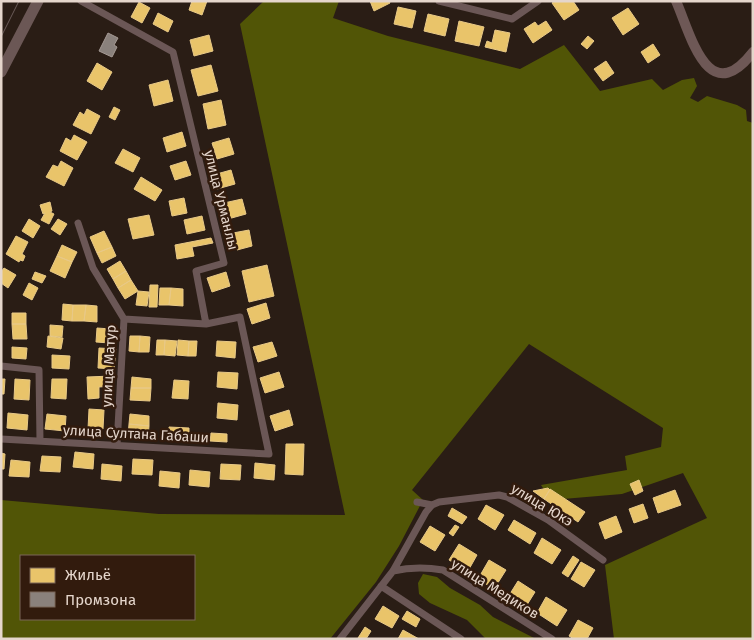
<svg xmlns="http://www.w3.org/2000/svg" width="754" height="640" font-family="'Fira Sans',sans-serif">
	<rect width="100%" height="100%" fill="#2a1d15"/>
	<!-- forest -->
	<path fill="#515506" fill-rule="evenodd" d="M 264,1 L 339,1 L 333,18 L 388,36 L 520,69 L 564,45 L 600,91 L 652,79 L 663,90 L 682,80 L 694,78 L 697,86 L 690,98 L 698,102 L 707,96 L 737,105 L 746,110 L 747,121 L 753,123 L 753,639 L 614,639 L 605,565 L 707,518 L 683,473 L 622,494 L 551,500 L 541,485 L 627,470 L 625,456 L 661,447 L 663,428 L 529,344 L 412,490 L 423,500 L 399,546 L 376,582 L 330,639 L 1,639 L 1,500 L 159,514 L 345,515 L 240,24 ZM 21,556 L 194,556 L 194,619 L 21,619 Z
		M 423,574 L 437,577 L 450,588 L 480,605 L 493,617 L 536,639 L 486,639 L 467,620 L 430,603 L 419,594 L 418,583 Z"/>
	<!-- homes -->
	<path fill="#e9c46a" stroke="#e8c987" d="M 192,1 L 207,1 L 202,15 L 189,10 Z
		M 370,1 L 389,1 L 390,3 L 374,11 Z
		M 555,1 L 573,1 L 579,10 L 564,20 L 552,3 Z
		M 139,2 L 150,8 L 142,23 L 131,17 Z
		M 398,7 L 416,11 L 412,28 L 394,24 Z
		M 628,8 L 639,24 L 623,35 L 612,18 Z
		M 158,13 L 173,21 L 168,32 L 153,24 Z
		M 428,14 L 449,19 L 445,36 L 424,31 Z
		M 459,21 L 484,27 L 479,46 L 455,41 Z
		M 546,21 L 552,30 L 533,43 L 524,29 L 535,22 L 538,26 Z
		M 495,30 L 510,33 L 506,52 L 485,47 L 487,41 L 492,43 Z
		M 209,35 L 213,51 L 194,56 L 190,40 Z
		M 588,36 L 594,41 L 587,49 L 581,44 Z
		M 653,44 L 660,55 L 648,63 L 641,52 Z
		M 606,61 L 614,73 L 603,81 L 594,69 Z
		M 97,63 L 112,72 L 102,90 L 87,81 Z
		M 211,65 L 218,91 L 198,96 L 191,70 Z
		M 168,80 L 173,101 L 154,106 L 149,85 Z
		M 221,100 L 226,125 L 208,129 L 203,104 Z
		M 114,107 L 120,110 L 115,120 L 109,117 Z
		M 87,109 L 100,116 L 91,134 L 73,125 L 80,112 L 84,115 Z
		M 182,132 L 186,146 L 167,152 L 163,138 Z
		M 74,135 L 87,142 L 77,160 L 60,151 L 66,138 L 71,141 Z
		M 229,138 L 234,154 L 217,159 L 212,143 Z
		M 123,149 L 140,158 L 133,172 L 115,163 Z
		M 61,161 L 73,168 L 64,186 L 46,177 L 53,165 L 58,167 Z
		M 186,161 L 191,175 L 175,180 L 170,166 Z
		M 231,170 L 235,184 L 217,189 L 213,175 Z
		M 141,177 L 162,190 L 155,201 L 134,189 Z
		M 184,198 L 187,213 L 172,216 L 169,201 Z
		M 242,199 L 246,214 L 228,219 L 224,203 Z
		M 50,202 L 52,211 L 50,212 L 54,214 L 49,224 L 41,220 L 45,213 L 43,214 L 40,205 Z
		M 149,215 L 154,235 L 133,239 L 128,219 Z
		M 202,216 L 205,230 L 187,234 L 184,220 Z
		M 29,219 L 40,226 L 33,238 L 22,231 Z
		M 58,219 L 67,224 L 60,235 L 51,229 Z
		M 249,230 L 252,246 L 237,250 L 233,233 Z
		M 104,231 L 112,247 L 97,253 L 90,237 Z
		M 16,236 L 28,242 L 22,254 L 25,256 L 23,261 L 20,260 L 19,262 L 6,254 Z
		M 211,238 L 213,243 L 192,247 L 194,256 L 177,259 L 175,245 Z
		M 62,245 L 77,252 L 72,262 L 57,256 Z
		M 112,247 L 116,256 L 102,263 L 97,253 Z
		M 57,256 L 72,262 L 65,278 L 50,271 Z
		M 120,261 L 126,271 L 113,279 L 107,269 Z
		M 267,265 L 274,296 L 249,302 L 242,271 Z
		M 4,268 L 16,275 L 8,288 L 1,283 L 1,272 Z
		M 126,271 L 131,280 L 118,288 L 113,279 Z
		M 35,272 L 46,276 L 42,283 L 32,279 Z
		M 226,272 L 230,286 L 212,292 L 207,278 Z
		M 131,280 L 138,291 L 125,299 L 118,288 Z
		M 29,283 L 38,288 L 32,300 L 23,295 Z
		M 150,285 L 158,285 L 157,307 L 149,307 Z
		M 160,288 L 171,288 L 169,305 L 159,305 Z
		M 171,288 L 183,289 L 183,306 L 169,305 Z
		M 138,291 L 149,292 L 147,306 L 136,305 Z
		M 266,303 L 270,318 L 252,324 L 247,309 Z
		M 63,304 L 73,305 L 72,321 L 62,320 Z
		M 73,305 L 86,305 L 84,321 L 72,321 Z
		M 86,305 L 97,306 L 97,322 L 84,321 Z
		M 12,313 L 26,313 L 26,324 L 12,324 Z
		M 12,324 L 26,324 L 27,339 L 13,339 Z
		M 50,325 L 63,326 L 62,337 L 50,336 Z
		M 97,328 L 111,329 L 110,343 L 96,342 Z
		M 48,336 L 63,338 L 61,349 L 47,347 Z
		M 130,336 L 140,336 L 139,352 L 129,351 Z
		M 140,336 L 150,337 L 149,352 L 139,352 Z
		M 157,340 L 165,340 L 164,355 L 156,355 Z
		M 165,340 L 177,341 L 175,356 L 164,355 Z
		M 178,340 L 189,341 L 188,356 L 177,355 Z
		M 189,341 L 197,341 L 196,356 L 188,356 Z
		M 217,341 L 236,342 L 235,358 L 216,356 Z
		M 272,342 L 277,356 L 258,362 L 253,347 Z
		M 12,347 L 27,348 L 26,359 L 12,358 Z
		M 99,348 L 116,349 L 114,369 L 98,368 Z
		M 52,355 L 70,356 L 69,369 L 52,368 Z
		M 218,372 L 238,373 L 237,389 L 217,387 Z
		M 279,372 L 284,387 L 265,393 L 260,378 Z
		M 112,376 L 112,386 L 99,387 L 99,398 L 88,399 L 87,377 Z
		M 132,377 L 151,379 L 151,388 L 131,388 Z
		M 1,379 L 5,379 L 4,394 L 1,394 Z
		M 15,379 L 30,380 L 29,400 L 14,399 Z
		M 52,379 L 67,379 L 66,399 L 51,398 Z
		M 174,380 L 189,381 L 188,399 L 172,398 Z
		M 131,388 L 151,388 L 150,401 L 130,400 Z
		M 218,403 L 238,405 L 237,420 L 217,418 Z
		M 89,409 L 104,410 L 103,429 L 88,429 Z
		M 289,410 L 293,425 L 275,431 L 270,416 Z
		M 8,413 L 28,415 L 27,430 L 7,428 Z
		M 47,414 L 66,416 L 65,431 L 45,429 Z
		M 130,414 L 149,416 L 149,426 L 129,424 Z
		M 129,424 L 149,426 L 148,438 L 128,437 Z
		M 169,427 L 189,428 L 189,437 L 169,437 Z
		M 211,433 L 227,434 L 227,442 L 210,441 Z
		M 286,444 L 304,444 L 303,475 L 285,474 Z
		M 75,452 L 94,454 L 93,469 L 73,467 Z
		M 1,453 L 5,454 L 4,469 L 1,469 Z
		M 42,456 L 61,457 L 60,472 L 40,471 Z
		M 133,459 L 153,460 L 152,475 L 132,474 Z
		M 11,460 L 30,462 L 29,477 L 9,476 Z
		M 255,463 L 275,465 L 274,480 L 254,478 Z
		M 102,464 L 122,466 L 121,481 L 101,479 Z
		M 221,464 L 241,465 L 240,480 L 220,479 Z
		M 190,470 L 210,472 L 209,487 L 189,485 Z
		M 160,471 L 180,473 L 179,488 L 159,486 Z
		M 639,480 L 643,491 L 635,495 L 630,484 Z
		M 548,488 L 550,490 L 544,499 L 533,491 Z
		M 550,489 L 585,512 L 578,522 L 544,499 Z
		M 675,490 L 681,505 L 658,513 L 653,498 Z
		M 643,504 L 648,518 L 634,523 L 629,509 Z
		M 486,505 L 504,515 L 495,530 L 478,519 Z
		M 452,508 L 467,517 L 462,524 L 448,516 Z
		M 616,516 L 622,532 L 605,539 L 599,523 Z
		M 514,520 L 536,533 L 530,544 L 508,530 Z
		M 455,525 L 459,527 L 453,536 L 449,533 Z
		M 430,526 L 445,535 L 435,551 L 420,542 Z
		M 542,538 L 561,550 L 552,564 L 534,553 Z
		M 459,544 L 477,555 L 468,571 L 449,560 Z
		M 573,556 L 579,560 L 568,577 L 562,573 Z
		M 489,560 L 506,570 L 494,589 L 478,579 Z
		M 581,562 L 595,570 L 584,587 L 571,579 Z
		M 518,581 L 535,592 L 525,608 L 508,597 Z
		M 546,597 L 567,610 L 557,626 L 537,613 Z
		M 383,606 L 399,616 L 392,628 L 375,619 Z
		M 407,611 L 420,619 L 416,627 L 402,619 Z
		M 578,620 L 593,628 L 587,639 L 574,639 L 569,636 Z
		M 365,627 L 371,631 L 366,639 L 359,639 L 358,638 Z
		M 403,630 L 419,639 L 398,639 Z"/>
	<!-- industry -->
	<path fill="#8a817c" stroke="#a59a94" d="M 108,33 L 118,38 L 114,45 L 117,47 L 112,57 L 99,51 Z"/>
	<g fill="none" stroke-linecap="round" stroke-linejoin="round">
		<!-- street -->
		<path stroke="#6b5756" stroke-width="7" d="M 439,1 L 512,19 L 538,1
			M 78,223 L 93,268 L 124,319 L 206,324
			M 1,366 L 39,370 L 40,441
			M 1,439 L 269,454 L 240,317 L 206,324 L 196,271 L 224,263 L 173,52 L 81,1
			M 117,445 L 124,319
			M 417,502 L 432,505
			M 393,571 C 410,567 426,567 443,570 L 552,639
			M 381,586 L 461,639
			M 340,639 L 393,571 L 426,512 L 432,505 L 439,502 L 499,495 L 507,497 L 548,520 L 603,560"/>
		<!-- secondary -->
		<path stroke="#6e5856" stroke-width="10" d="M 676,1 C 691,35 708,110 753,52"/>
		<!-- primary -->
		<path stroke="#6b5755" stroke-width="11" d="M 1,72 L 38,1"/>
		<!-- tram -->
		<path stroke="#6b5b58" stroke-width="1" d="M 1,37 L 19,1"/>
	</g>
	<g text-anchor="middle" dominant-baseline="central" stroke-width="5" stroke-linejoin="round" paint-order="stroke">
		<!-- street labels -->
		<g font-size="14" fill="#e5d6cc" stroke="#321b0d">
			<text transform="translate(221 200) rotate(76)">улица Урманлы</text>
			<text transform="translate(109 366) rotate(-87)">улица Матур</text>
			<text transform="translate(136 434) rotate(3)">улица Султана Габаши</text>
			<text transform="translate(542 505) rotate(31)">улица Юкэ</text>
			<text transform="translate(495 589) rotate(32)">улица Медиков</text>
		</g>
	</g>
	<!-- border -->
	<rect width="754" height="640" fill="none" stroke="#e5d6cc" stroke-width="5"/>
	<!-- legend -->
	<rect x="20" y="555" width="175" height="65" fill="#321b0d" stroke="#7a6659"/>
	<rect x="30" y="568" width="25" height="15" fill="#e9c46a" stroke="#7a6659"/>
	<text x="65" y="580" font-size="15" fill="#e5d6cc">Жильё</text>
	<rect x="30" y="592" width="25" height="15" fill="#8a817c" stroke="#7a6659"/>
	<text x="65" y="605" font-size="15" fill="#e5d6cc">Промзона</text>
</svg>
